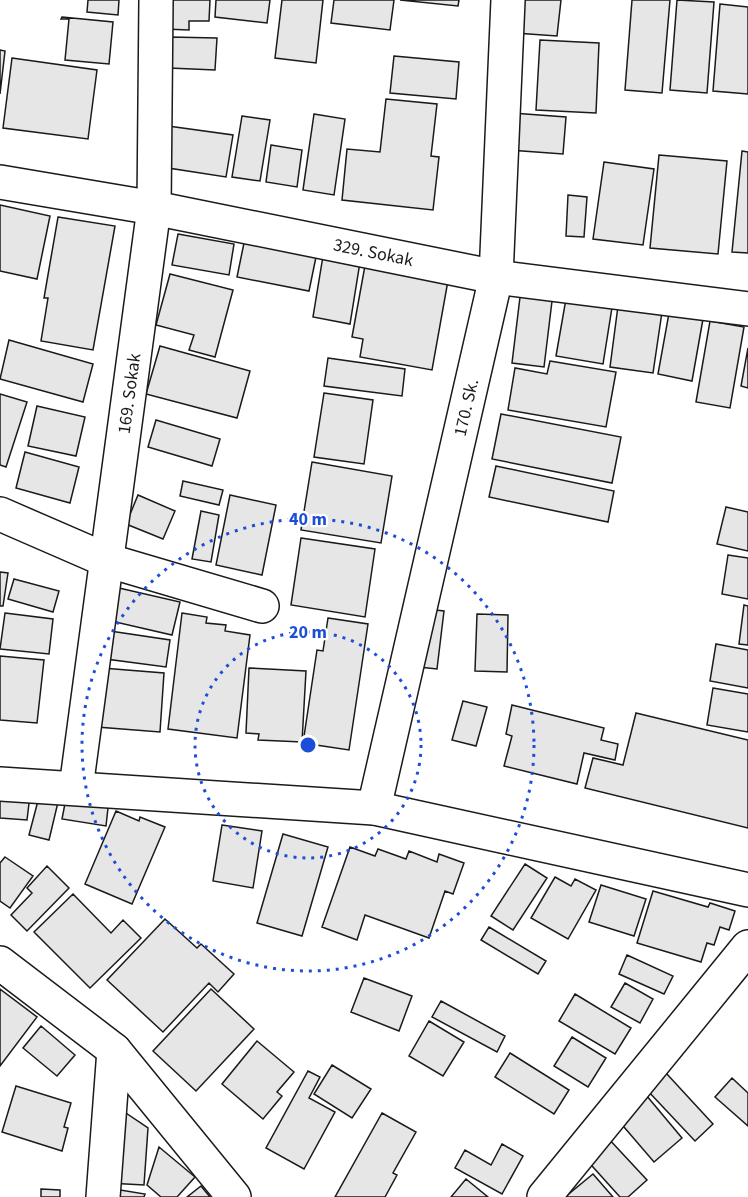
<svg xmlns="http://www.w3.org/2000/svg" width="748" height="1197" font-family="'Source Sans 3',sans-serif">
	<rect width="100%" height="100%" fill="#fff"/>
	<!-- building -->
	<path fill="#e6e6e6" stroke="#1a1a1a" stroke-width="1.5" d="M 88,0 L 119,0 L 118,15 L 87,12 Z
		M 165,0 L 210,0 L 209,21 L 189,21 L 189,30 L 164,29 Z
		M 216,0 L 270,0 L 267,23 L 215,17 Z
		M 282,0 L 323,0 L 316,63 L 275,58 Z
		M 334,0 L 394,0 L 390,30 L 331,23 Z
		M 400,0 L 459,0 L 458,6 Z
		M 518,0 L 561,0 L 557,36 L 515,33 Z
		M 632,0 L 670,0 L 662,93 L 625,90 Z
		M 677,0 L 714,2 L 707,93 L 670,90 Z
		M 720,4 L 748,7 L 748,94 L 713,91 Z
		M 62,17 L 113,22 L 109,64 L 65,60 L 69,19 L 61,19 Z
		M 169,37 L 217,38 L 215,70 L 169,68 Z
		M 540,40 L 599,43 L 596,113 L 536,110 Z
		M 0,50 L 5,51 L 0,94 Z
		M 394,56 L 459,62 L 456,99 L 390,93 Z
		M 12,58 L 97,70 L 88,139 L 3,128 Z
		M 386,99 L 437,104 L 431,156 L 439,157 L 433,210 L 342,200 L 347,149 L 380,152 Z
		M 512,113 L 566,117 L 563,154 L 509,150 Z
		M 314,114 L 345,119 L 334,195 L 303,190 Z
		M 242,116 L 270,120 L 260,181 L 232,177 Z
		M 168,126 L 233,135 L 226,177 L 162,167 Z
		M 271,145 L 302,150 L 297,187 L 266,182 Z
		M 742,151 L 748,152 L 748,253 L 732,252 Z
		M 659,155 L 727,161 L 718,254 L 650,248 Z
		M 604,162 L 654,169 L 643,245 L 593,239 Z
		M 568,195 L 587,197 L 584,237 L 566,236 Z
		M 0,205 L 50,216 L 37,279 L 0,271 Z
		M 58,217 L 115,226 L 93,350 L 41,341 L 48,298 L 44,298 Z
		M 178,234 L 234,244 L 229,275 L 172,265 Z
		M 244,243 L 316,257 L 309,291 L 237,277 Z
		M 323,256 L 360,262 L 350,324 L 313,317 Z
		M 366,260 L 449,275 L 432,370 L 360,357 L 363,339 L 352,337 Z
		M 170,274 L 233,290 L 215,357 L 189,350 L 194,335 L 156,325 Z
		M 521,289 L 553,293 L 544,367 L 512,363 Z
		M 567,293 L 613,301 L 603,364 L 556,356 Z
		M 618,306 L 662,312 L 653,373 L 610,367 Z
		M 669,313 L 703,319 L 692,381 L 658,374 Z
		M 710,321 L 744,327 L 730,408 L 696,402 Z
		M 9,340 L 93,364 L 83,402 L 0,379 Z
		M 160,346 L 250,371 L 237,418 L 146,394 Z
		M 748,348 L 748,388 L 741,386 Z
		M 328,358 L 405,369 L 402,396 L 324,386 Z
		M 550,361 L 616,372 L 606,427 L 508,410 L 515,368 L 547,374 Z
		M 324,393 L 373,400 L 364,464 L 314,457 Z
		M 0,394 L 27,402 L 6,467 L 0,465 Z
		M 37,406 L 85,417 L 76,456 L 28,446 Z
		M 501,414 L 621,437 L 612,483 L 492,459 Z
		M 156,420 L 220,439 L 212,466 L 148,447 Z
		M 25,452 L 79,467 L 70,503 L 16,488 Z
		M 312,462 L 392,476 L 381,543 L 301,530 Z
		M 496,466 L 614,491 L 608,522 L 489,497 Z
		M 183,481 L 223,490 L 219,505 L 180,496 Z
		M 138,495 L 175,511 L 163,539 L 126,524 Z
		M 230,495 L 276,505 L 262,575 L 216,565 Z
		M 726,507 L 748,512 L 748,551 L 717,544 Z
		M 201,511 L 219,515 L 211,562 L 192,559 Z
		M 301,538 L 375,549 L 365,617 L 291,605 Z
		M 728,555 L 748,558 L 748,599 L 722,594 Z
		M 0,572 L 8,573 L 3,606 L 0,606 Z
		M 14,579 L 59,591 L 53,612 L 8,599 Z
		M 119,588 L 180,602 L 172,635 L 111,621 Z
		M 744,605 L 748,606 L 748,645 L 739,644 Z
		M 426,609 L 444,611 L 437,669 L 419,667 Z
		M 5,613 L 53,619 L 49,654 L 0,649 Z
		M 182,613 L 207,617 L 206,623 L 226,625 L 225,631 L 250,635 L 237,738 L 168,729 Z
		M 477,614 L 508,615 L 507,672 L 475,671 Z
		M 328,618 L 368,624 L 349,750 L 303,743 L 317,650 L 323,651 Z
		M 110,631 L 170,640 L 166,667 L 106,659 Z
		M 716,644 L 748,650 L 748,688 L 710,681 Z
		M 0,656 L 44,660 L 37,723 L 0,720 Z
		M 102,668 L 164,673 L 160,732 L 97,727 Z
		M 249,668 L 306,671 L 302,742 L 258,740 L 259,734 L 246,733 Z
		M 713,688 L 748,694 L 748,732 L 707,725 Z
		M 463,701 L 487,707 L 476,746 L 452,740 Z
		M 512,705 L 604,728 L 601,740 L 618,744 L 615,760 L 584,753 L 577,784 L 504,766 L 512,736 L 506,734 Z
		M 636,713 L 748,740 L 748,828 L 585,788 L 593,758 L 623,765 Z
		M 0,792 L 30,795 L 27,820 L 0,818 Z
		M 40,793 L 59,798 L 49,840 L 29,835 Z
		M 67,793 L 109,799 L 106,826 L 62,819 Z
		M 116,811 L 139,821 L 140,817 L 165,827 L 132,904 L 85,884 Z
		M 222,825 L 262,831 L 253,888 L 213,881 Z
		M 283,834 L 328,847 L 302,936 L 257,923 Z
		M 350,847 L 375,856 L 378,849 L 406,859 L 409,851 L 437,862 L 439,854 L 464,863 L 453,894 L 445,891 L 429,938 L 365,915 L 357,940 L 322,927 Z
		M 5,857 L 33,876 L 10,908 L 0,901 L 0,863 Z
		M 525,864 L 547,878 L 513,930 L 491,916 Z
		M 47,866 L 69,888 L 27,931 L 11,915 L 32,893 L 27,888 Z
		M 555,877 L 571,886 L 575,879 L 596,890 L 568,939 L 531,918 Z
		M 601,885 L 646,899 L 634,936 L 589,922 Z
		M 653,891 L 708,907 L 710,903 L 735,911 L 729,930 L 720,927 L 714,945 L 707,943 L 701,962 L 637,943 Z
		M 73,894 L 111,933 L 123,920 L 141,938 L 90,988 L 34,932 Z
		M 165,919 L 197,948 L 201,944 L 234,974 L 218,992 L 209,983 L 163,1032 L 107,980 Z
		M 489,927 L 546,961 L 538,974 L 481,940 Z
		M 627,955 L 673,976 L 664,994 L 619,974 Z
		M 364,978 L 412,996 L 399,1031 L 351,1012 Z
		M 625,983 L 653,999 L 640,1023 L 611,1007 Z
		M 0,989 L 37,1017 L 0,1066 Z
		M 211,989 L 254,1029 L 196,1091 L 153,1051 Z
		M 575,994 L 631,1028 L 615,1054 L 559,1021 Z
		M 441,1001 L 505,1036 L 497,1052 L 432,1017 Z
		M 429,1021 L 464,1042 L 443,1076 L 409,1056 Z
		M 41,1026 L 75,1055 L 57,1076 L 23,1048 Z
		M 572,1037 L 606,1058 L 588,1087 L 554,1066 Z
		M 257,1041 L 294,1072 L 277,1092 L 282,1096 L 263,1119 L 222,1084 Z
		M 510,1053 L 569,1090 L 554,1114 L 495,1077 Z
		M 332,1065 L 371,1089 L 352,1118 L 314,1094 Z
		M 308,1071 L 320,1077 L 309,1098 L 335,1112 L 304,1169 L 266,1148 Z
		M 666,1073 L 713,1124 L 695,1141 L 647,1090 Z
		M 732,1078 L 748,1093 L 748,1126 L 715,1097 Z
		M 16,1086 L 71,1103 L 64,1127 L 68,1128 L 62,1151 L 2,1132 Z
		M 646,1095 L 682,1138 L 654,1162 L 618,1120 Z
		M 114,1105 L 148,1128 L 144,1185 L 108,1183 Z
		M 382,1113 L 416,1132 L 393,1173 L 397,1175 L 385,1197 L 335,1197 Z
		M 607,1137 L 647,1180 L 628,1197 L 620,1197 L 584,1157 Z
		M 502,1144 L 523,1156 L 502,1194 L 455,1168 L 465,1150 L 491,1165 Z
		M 159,1147 L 195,1177 L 177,1197 L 161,1197 L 147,1185 Z
		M 593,1174 L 613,1197 L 565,1197 Z
		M 466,1179 L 488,1197 L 451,1197 Z
		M 201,1186 L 210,1197 L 187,1197 Z
		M 108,1188 L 145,1194 L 144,1197 L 107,1197 Z
		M 41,1189 L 60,1190 L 60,1197 L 41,1197 Z"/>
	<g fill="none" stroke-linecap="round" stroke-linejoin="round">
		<defs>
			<g id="minor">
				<path id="s1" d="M 0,182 L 154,208 L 496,277 L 748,309"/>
				<path d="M 0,514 L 106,560 L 262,606"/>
				<path id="s2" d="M 76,788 L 154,208 L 156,0"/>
				<path id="s3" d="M 374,808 L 496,277 L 508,0"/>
				<path d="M 103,1197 L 114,1050"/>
				<path d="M 544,1197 L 748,947"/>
			</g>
			<path id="tertiary" d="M 0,963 L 114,1050 L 234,1197"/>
			<path id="secondary" d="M 0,784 L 374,808 L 748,890"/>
		</defs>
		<!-- minor casing -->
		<use href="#minor" stroke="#1a1a1a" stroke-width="36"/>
		<!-- tertiary casing -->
		<use href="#tertiary" stroke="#1a1a1a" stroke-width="36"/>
		<!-- secondary casing -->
		<use href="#secondary" stroke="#1a1a1a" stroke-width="36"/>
		<!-- minor -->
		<use href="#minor" stroke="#fff" stroke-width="33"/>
		<!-- tertiary -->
		<use href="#tertiary" stroke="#fff" stroke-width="33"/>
		<!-- secondary -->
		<use href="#secondary" stroke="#fff" stroke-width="33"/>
	</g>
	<!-- distance rings -->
	<g fill="none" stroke="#1d4ed8" stroke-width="3" stroke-dasharray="3 6">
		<circle cx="308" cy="745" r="113"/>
		<circle cx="308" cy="745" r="226"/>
	</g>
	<g text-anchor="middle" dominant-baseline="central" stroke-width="4.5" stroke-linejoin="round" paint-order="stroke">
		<!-- street labels -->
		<g font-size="18" fill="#1a1a1a" stroke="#fff">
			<text stroke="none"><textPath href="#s1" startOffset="380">329. Sokak</textPath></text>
			<text stroke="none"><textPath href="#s2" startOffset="398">169. Sokak</textPath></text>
			<text stroke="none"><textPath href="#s3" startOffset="411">170. Sk.</textPath></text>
		</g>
	</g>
	<circle cx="308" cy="745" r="9" fill="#1d4ed8" stroke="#fff" stroke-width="3"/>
	<g font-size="18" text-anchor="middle" font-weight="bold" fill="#1d4ed8" stroke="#fff" stroke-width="4.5" stroke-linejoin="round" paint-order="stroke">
		<text x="308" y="525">40 m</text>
		<text x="308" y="638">20 m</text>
	</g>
</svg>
